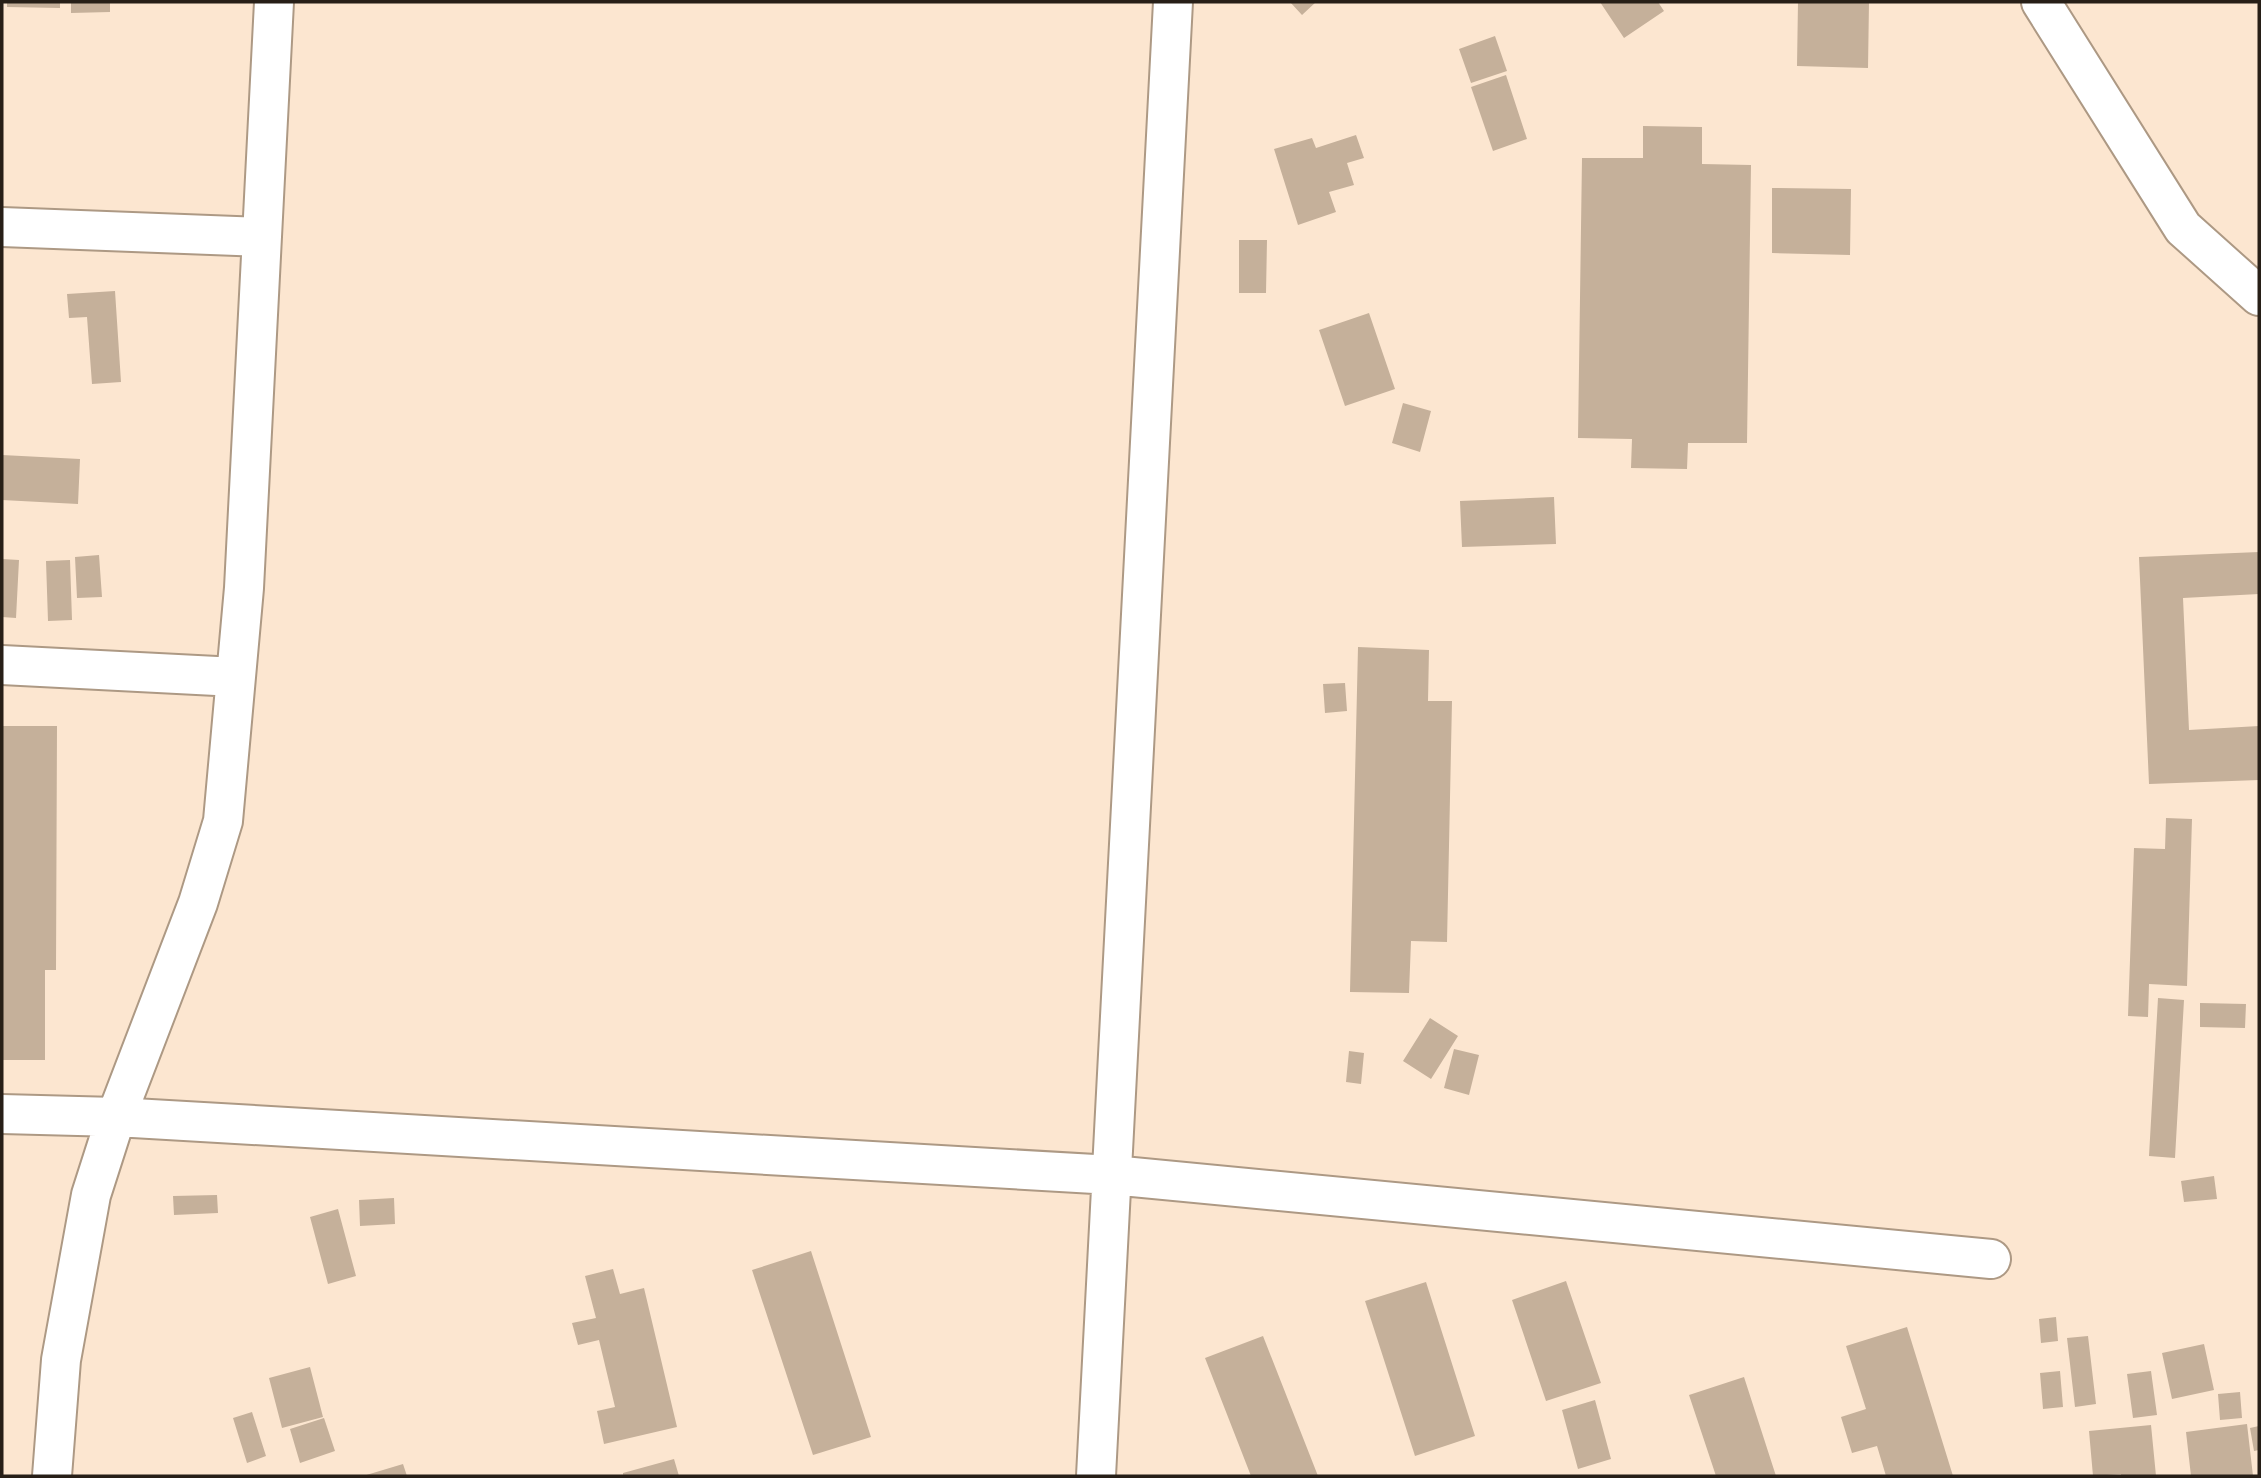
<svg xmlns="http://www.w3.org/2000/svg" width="2261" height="1478" font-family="'DM Sans',sans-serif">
	<rect width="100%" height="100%" fill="#fce6d0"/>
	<!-- building -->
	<path fill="#c5b09a" d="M 7,2 L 60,2 L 60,8 L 7,7 Z
		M 71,2 L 110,2 L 110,12 L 71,13 Z
		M 1290,2 L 1316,2 L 1302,15 Z
		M 1600,2 L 1658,2 L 1664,11 L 1624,38 Z
		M 1798,2 L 1869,2 L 1868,68 L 1797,66 Z
		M 1495,36 L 1507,71 L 1471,83 L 1459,49 Z
		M 1506,75 L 1527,139 L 1493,151 L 1471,87 Z
		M 1643,126 L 1702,127 L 1702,164 L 1751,165 L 1747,443 L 1688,443 L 1687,469 L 1631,468 L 1632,439 L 1578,438 L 1582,158 L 1643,158 Z
		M 1356,135 L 1364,158 L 1347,163 L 1354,185 L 1329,192 L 1336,212 L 1298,225 L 1274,149 L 1312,138 L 1316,148 Z
		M 1772,188 L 1851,189 L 1850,255 L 1772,253 Z
		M 1239,240 L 1267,240 L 1266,293 L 1239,293 Z
		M 115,291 L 121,382 L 92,384 L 87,317 L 69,318 L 67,294 Z
		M 1369,313 L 1395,389 L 1345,406 L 1319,330 Z
		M 1403,403 L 1431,411 L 1420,452 L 1392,443 Z
		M 2,455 L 80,459 L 78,504 L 2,500 Z
		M 1554,497 L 1556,544 L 1462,547 L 1460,501 Z
		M 2259,552 L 2259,594 L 2183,598 L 2189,730 L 2259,726 L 2259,780 L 2149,784 L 2139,557 Z
		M 99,555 L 102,597 L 77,598 L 75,557 Z
		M 2,559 L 19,560 L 16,618 L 2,617 Z
		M 70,560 L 72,620 L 48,621 L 46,561 Z
		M 1358,647 L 1429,650 L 1428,701 L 1452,701 L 1447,942 L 1411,941 L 1409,993 L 1350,992 Z
		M 1345,683 L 1347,711 L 1325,713 L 1323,684 Z
		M 2,726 L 57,726 L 56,970 L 45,970 L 45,1060 L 2,1060 Z
		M 2166,818 L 2192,819 L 2187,986 L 2149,984 L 2148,1017 L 2128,1016 L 2134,848 L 2165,849 Z
		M 2158,998 L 2184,1000 L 2175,1158 L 2149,1156 Z
		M 2200,1003 L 2246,1004 L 2245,1028 L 2200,1027 Z
		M 1430,1018 L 1458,1036 L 1431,1079 L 1403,1061 Z
		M 1454,1049 L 1479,1055 L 1469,1095 L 1444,1088 Z
		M 1349,1051 L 1364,1053 L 1361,1084 L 1346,1082 Z
		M 2214,1176 L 2217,1199 L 2184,1202 L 2181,1181 Z
		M 217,1195 L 218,1213 L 174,1215 L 173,1196 Z
		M 394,1198 L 395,1224 L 360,1226 L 359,1200 Z
		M 338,1209 L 356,1276 L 328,1284 L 310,1217 Z
		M 811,1251 L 871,1437 L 813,1455 L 752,1270 Z
		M 613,1269 L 620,1294 L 644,1288 L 677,1427 L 604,1444 L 597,1411 L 615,1407 L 599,1340 L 578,1345 L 572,1323 L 596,1318 L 585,1276 Z
		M 1566,1281 L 1601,1383 L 1546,1401 L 1512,1300 Z
		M 1426,1282 L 1475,1436 L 1415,1456 L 1365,1301 Z
		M 2056,1317 L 2058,1341 L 2041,1343 L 2039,1319 Z
		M 1907,1327 L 1953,1476 L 1886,1476 L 1877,1446 L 1852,1453 L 1841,1417 L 1866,1409 L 1846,1346 Z
		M 1263,1336 L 1318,1476 L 1251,1476 L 1205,1358 Z
		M 2088,1336 L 2096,1404 L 2075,1407 L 2067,1338 Z
		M 2204,1344 L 2214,1390 L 2172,1399 L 2162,1353 Z
		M 310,1367 L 323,1417 L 282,1428 L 269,1378 Z
		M 2060,1371 L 2063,1407 L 2043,1409 L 2040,1373 Z
		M 2151,1371 L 2157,1415 L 2133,1418 L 2127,1374 Z
		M 1744,1377 L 1776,1476 L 1716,1476 L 1689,1395 Z
		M 2240,1392 L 2242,1418 L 2220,1420 L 2218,1394 Z
		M 1595,1400 L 1611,1459 L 1578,1469 L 1562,1410 Z
		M 252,1412 L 266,1456 L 247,1463 L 233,1418 Z
		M 324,1418 L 335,1451 L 300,1463 L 290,1429 Z
		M 2247,1424 L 2253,1476 L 2191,1476 L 2186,1432 Z
		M 2151,1425 L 2156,1476 L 2121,1476 L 2121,1474 L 2093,1476 L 2089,1431 Z
		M 2259,1426 L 2259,1450 L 2254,1451 L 2250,1428 Z
		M 674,1459 L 679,1476 L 623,1476 L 623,1473 Z
		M 403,1464 L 407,1476 L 363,1476 Z"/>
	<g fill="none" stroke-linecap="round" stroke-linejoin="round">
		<defs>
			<path id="minor" d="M 2041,2 L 2183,228 L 2259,296
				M 2,227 L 262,237
				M 2,665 L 236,677
				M 2,1114 L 116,1117 L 1112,1175 L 1991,1259
				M 52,1476 L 61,1360 L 91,1195 L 116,1117 L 198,903 L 223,821 L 244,588 L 274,2
				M 1096,1476 L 1173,2"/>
		</defs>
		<!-- minor casing -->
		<use href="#minor" stroke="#ad9984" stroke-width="42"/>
		<!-- minor -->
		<use href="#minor" stroke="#fff" stroke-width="38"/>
	</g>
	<!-- border -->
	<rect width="2261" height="1478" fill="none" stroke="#271f17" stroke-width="7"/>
</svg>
